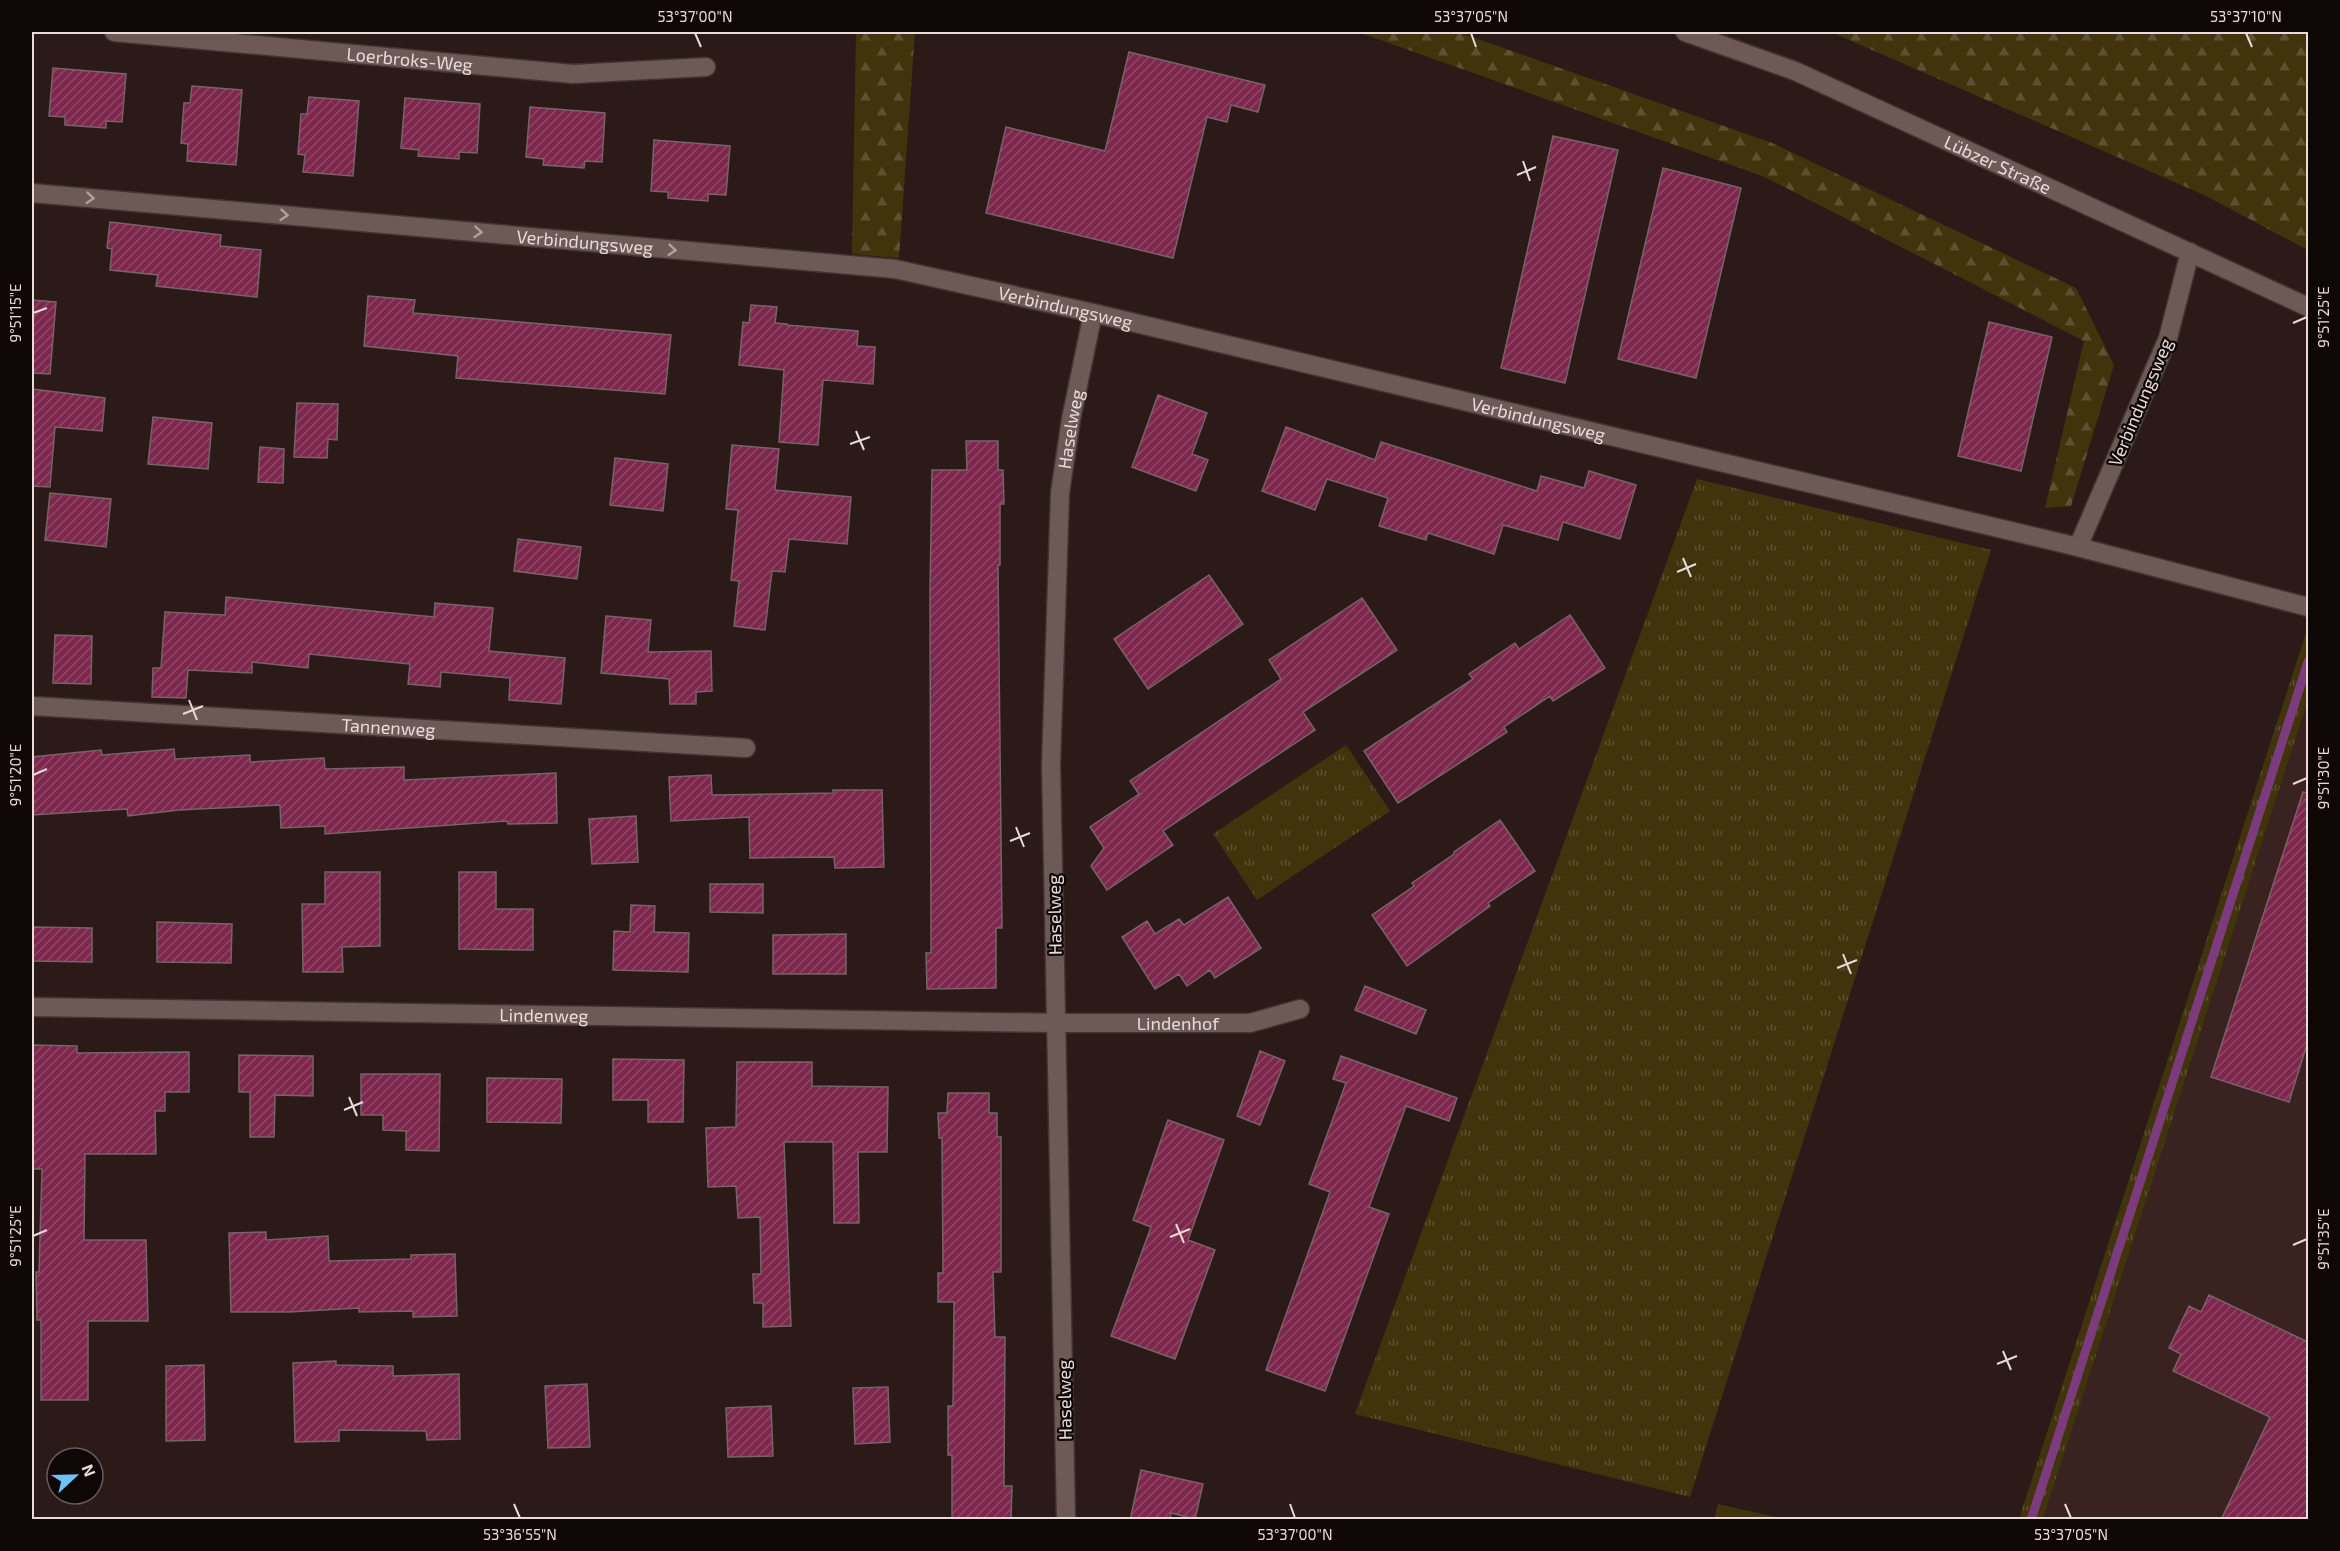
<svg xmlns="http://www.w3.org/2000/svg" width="2340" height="1551" font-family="'Exo 2',sans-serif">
	<defs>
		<pattern id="grass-tufts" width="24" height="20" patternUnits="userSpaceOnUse" patternTransform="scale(1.5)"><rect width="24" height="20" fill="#41340d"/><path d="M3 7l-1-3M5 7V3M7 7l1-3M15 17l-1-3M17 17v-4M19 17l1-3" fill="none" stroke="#5c5130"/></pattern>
		<pattern id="forest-firs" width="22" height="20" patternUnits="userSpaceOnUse" patternTransform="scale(1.5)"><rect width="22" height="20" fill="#41340d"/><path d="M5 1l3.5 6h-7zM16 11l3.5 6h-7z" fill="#5c5130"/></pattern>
		<pattern id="building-hatch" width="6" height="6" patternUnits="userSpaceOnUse" patternTransform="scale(1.5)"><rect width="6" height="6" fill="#7e274c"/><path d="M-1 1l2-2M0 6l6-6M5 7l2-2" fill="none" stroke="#904665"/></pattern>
	</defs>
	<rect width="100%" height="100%" fill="#2b1a18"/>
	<!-- built -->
	<path fill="#39221f" d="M 2308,700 L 2308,1519 L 2043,1519 Z"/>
	<!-- grass -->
	<path fill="url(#grass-tufts)" d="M 1697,479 L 1991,550 L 1690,1497 L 1355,1414 Z
		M 2307,630 L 2308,700 L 2043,1519 L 2019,1519 Z
		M 1346,745 L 1390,811 L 1257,900 L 1213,834 Z"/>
	<!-- forest -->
	<path fill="url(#forest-firs)" d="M 856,32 L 915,32 L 899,258 L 852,254 Z
		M 1358,32 L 1458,32 L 1772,143 L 2076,288 L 2114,365 L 2071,506 L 2045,508 L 2084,341 L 1765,177 Z
		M 1831,32 L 2308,32 L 2308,250 L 2204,195 Z"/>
	<!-- park -->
	<path fill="#41340d" d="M 1718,1504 L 1785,1519 L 1714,1519 Z"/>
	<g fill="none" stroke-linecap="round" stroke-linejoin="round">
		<!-- stream -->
		<path stroke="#7b3b7c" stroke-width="9" d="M 2031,1520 L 2308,662"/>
	</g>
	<!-- building -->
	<path fill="url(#building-hatch)" stroke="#776369" stroke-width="1.5" d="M 1129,52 L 1265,85 L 1258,112 L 1231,105 L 1227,122 L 1207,117 L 1173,258 L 986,213 L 1006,127 L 1105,151 Z
		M 53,68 L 126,74 L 122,122 L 106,121 L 106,128 L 65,125 L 65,117 L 49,116 Z
		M 192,86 L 242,90 L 236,165 L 187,161 L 188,144 L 181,143 L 184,103 L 190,103 Z
		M 309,97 L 359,101 L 353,176 L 303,172 L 305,155 L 298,154 L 301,114 L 307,114 Z
		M 405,98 L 480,104 L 477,153 L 459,152 L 459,159 L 418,156 L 419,150 L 401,148 Z
		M 530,107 L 605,113 L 602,162 L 585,161 L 584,168 L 543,165 L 544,159 L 526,157 Z
		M 1553,136 L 1618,150 L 1565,383 L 1501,368 Z
		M 654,140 L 730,146 L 726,195 L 708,194 L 708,201 L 668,198 L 668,192 L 651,191 Z
		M 1663,168 L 1741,188 L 1696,378 L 1618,359 Z
		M 110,222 L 221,235 L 220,246 L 261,250 L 257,297 L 156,286 L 158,275 L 110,270 L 112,249 L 107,248 Z
		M 368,296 L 415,300 L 413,313 L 671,335 L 665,394 L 456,378 L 458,356 L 364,346 Z
		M 32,300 L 56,302 L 50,374 L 32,373 Z
		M 751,305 L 777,307 L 775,323 L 787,324 L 787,325 L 858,331 L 857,346 L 875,347 L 873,384 L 823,380 L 818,445 L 779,442 L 784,370 L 739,365 L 743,322 L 749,323 Z
		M 1989,322 L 2052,337 L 2021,471 L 1958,456 Z
		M 32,389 L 105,398 L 102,431 L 55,427 L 50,487 L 32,486 Z
		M 1158,395 L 1207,413 L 1192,454 L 1208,460 L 1196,491 L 1132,467 Z
		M 297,403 L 338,404 L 337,440 L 328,439 L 327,458 L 294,457 Z
		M 153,417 L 212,423 L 208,469 L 148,464 Z
		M 1286,427 L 1375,460 L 1381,442 L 1537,491 L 1541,476 L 1584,488 L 1589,471 L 1636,485 L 1620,539 L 1563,522 L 1558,540 L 1503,525 L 1494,554 L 1428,533 L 1426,540 L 1379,526 L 1388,498 L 1327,479 L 1315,510 L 1262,491 Z
		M 966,441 L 998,441 L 998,470 L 1003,470 L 1004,504 L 1000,504 L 1000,565 L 998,565 L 1002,928 L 996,928 L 996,988 L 927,989 L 926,953 L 931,953 L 930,591 L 932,470 L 967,470 Z
		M 732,445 L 779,449 L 775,490 L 851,497 L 847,544 L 789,539 L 785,572 L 772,571 L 765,630 L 734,626 L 739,581 L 731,580 L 738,510 L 726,509 Z
		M 260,447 L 284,449 L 283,483 L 258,482 Z
		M 615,458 L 668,464 L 663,511 L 610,505 Z
		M 50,493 L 111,499 L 106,547 L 45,540 Z
		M 518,539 L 581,547 L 577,579 L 514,571 Z
		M 1209,575 L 1243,624 L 1148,689 L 1114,639 Z
		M 226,597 L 434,617 L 435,603 L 493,608 L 489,651 L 565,658 L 561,704 L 509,700 L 510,678 L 441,672 L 440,687 L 408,684 L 410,664 L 309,654 L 308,668 L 252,662 L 252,673 L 188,670 L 186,698 L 152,697 L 153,668 L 161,668 L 165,612 L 225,615 Z
		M 1362,598 L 1397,650 L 1303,712 L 1315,730 L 1163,831 L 1173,845 L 1107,890 L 1091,866 L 1104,848 L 1090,827 L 1139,794 L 1130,781 L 1281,679 L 1269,660 Z
		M 1570,615 L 1605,668 L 1553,701 L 1550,696 L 1504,727 L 1507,732 L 1398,803 L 1364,751 L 1473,679 L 1469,674 L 1515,643 L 1519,649 Z
		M 606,616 L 651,620 L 648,652 L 711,651 L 712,691 L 696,692 L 696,704 L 670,704 L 669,679 L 601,673 Z
		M 55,635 L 92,636 L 91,684 L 53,683 Z
		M 174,749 L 175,759 L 250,755 L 250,762 L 324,758 L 325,769 L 404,767 L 404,780 L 556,773 L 557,823 L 508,824 L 507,821 L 325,834 L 325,826 L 281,828 L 280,805 L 179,810 L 128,816 L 127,809 L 32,815 L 32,757 L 101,750 L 102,755 Z
		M 711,775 L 712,795 L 833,793 L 833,790 L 882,790 L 884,867 L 835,868 L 834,857 L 750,858 L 749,817 L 671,821 L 669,777 Z
		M 2303,792 L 2308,793 L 2308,1041 L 2289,1102 L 2211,1077 Z
		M 636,816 L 638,862 L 592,864 L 589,819 Z
		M 1500,820 L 1535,871 L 1488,903 L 1490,906 L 1407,966 L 1372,915 L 1414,886 L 1412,883 L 1454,854 L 1454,852 Z
		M 325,872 L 380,872 L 380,946 L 342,947 L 343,972 L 303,972 L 302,904 L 325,904 Z
		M 459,872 L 496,872 L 496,909 L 533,909 L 533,950 L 459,949 Z
		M 710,884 L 763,884 L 763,913 L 710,912 Z
		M 1228,897 L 1261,948 L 1215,978 L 1210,970 L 1187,986 L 1179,974 L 1155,989 L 1122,937 L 1147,921 L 1155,934 L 1179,919 L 1184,925 Z
		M 631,905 L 655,906 L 654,932 L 689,933 L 688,972 L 613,970 L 614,931 L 630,932 Z
		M 157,922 L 232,924 L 231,963 L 157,962 Z
		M 32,927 L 92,928 L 92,962 L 32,961 Z
		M 846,934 L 846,974 L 773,974 L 773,935 Z
		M 1365,986 L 1426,1010 L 1416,1034 L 1355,1010 Z
		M 32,1045 L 77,1046 L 77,1053 L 189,1052 L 189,1092 L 165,1092 L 165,1111 L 155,1111 L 156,1154 L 85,1154 L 84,1240 L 146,1240 L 148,1321 L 88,1321 L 88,1400 L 41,1400 L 41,1320 L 37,1320 L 36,1272 L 39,1272 L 42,1169 L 32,1169 Z
		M 1260,1051 L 1285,1061 L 1260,1125 L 1237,1116 Z
		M 239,1055 L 313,1056 L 313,1096 L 275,1095 L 274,1137 L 250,1137 L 250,1092 L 239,1092 Z
		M 1341,1056 L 1457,1098 L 1449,1121 L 1406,1106 L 1369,1207 L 1389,1214 L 1325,1391 L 1266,1370 L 1330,1192 L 1309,1184 L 1346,1083 L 1333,1079 Z
		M 613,1059 L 684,1060 L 683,1122 L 648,1122 L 648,1100 L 613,1100 Z
		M 737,1062 L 812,1062 L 812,1086 L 888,1087 L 887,1152 L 858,1152 L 859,1223 L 834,1223 L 833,1142 L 784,1142 L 791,1326 L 763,1327 L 763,1303 L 754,1303 L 753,1274 L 761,1274 L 760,1217 L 738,1218 L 736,1186 L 708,1187 L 706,1128 L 736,1127 Z
		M 361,1074 L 440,1074 L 439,1151 L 406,1150 L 406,1131 L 383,1130 L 383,1115 L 361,1115 Z
		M 487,1078 L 562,1079 L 561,1123 L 487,1122 Z
		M 948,1093 L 989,1093 L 989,1113 L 997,1113 L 997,1137 L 1001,1137 L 1001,1272 L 993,1272 L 995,1337 L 1005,1337 L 1004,1486 L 1012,1486 L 1011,1520 L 952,1520 L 952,1455 L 948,1455 L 948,1406 L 953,1406 L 954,1302 L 938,1302 L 938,1273 L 943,1273 L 942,1138 L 939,1138 L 938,1113 L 947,1113 Z
		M 1168,1120 L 1224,1140 L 1188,1240 L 1215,1250 L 1175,1359 L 1111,1336 L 1151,1227 L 1133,1220 Z
		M 266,1232 L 266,1240 L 328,1236 L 329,1261 L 411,1259 L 411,1255 L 455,1254 L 457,1316 L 413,1317 L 413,1311 L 359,1312 L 359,1308 L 289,1312 L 231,1312 L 229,1233 Z
		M 2209,1295 L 2308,1342 L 2308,1520 L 2221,1520 L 2270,1417 L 2173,1371 L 2181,1354 L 2169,1348 L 2189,1306 L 2201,1312 Z
		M 336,1361 L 336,1365 L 393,1366 L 393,1376 L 459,1374 L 460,1439 L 427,1440 L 426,1431 L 339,1430 L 339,1441 L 295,1442 L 293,1363 Z
		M 204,1365 L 205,1440 L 166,1441 L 166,1366 Z
		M 587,1384 L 590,1447 L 548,1448 L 545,1386 Z
		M 888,1387 L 890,1442 L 855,1444 L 853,1388 Z
		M 771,1406 L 773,1456 L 728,1457 L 726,1408 Z
		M 1141,1470 L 1203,1484 L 1195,1519 L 1171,1513 L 1170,1520 L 1130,1520 Z"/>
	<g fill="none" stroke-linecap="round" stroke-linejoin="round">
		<defs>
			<g id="street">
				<path id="s1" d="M 114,32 L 573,74 L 706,67"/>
				<path id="s2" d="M 32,193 L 895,269 L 1093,313 L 2078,547"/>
				<path d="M 2190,252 L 2168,338 L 2078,547 L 2308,607"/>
				<path id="s3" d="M 32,706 L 746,748"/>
				<path id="s4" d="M 32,1007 L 1056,1023 L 1250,1023 L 1300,1009"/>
				<path id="s5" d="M 1066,1520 L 1051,765 L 1060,493 L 1071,419 L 1093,313"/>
			</g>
			<g id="secondary">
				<path id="s6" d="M 1685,32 L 1795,71 L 2308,307"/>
			</g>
		</defs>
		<!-- street casing -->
		<use href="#street" stroke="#423433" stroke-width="21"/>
		<!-- secondary casing -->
		<use href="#secondary" stroke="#423433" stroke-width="21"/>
		<!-- street -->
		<use href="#street" stroke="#6d5956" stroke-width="18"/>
		<!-- secondary -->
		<use href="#secondary" stroke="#6d5956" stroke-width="18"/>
	</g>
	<!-- one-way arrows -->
	<defs><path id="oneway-chevron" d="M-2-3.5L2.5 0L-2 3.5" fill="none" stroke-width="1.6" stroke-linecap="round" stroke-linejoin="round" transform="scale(1.5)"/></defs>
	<g stroke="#b1a09f">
		<use href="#oneway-chevron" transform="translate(90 198) rotate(5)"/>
		<use href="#oneway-chevron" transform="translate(284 215) rotate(5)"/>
		<use href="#oneway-chevron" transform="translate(478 232) rotate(5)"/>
		<use href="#oneway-chevron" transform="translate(672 250) rotate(5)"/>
	</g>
	<!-- ticks -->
	<path fill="none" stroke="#e8dbda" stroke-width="2" d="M 695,33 L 701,47M 1471,33 L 1476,47M 2246,33 L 2252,47M 1523,161 L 1530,181M 1517,175 L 1536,167M 33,313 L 47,308M 2293,323 L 2307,317M 856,431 L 864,450M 850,444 L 870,437M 1683,558 L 1691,577M 1677,572 L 1696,564M 189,700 L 197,720M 183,714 L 203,706M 33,775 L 47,769M 2293,784 L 2307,778M 1016,827 L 1024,847M 1010,841 L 1030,833M 1843,954 L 1851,974M 1837,968 L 1857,960M 349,1097 L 357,1116M 344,1110 L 363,1102M 1176,1224 L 1184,1243M 33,1236 L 47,1230M 1170,1237 L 1190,1229M 2293,1245 L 2307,1239M 2003,1351 L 2011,1370M 1997,1364 L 2017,1356M 514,1504 L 520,1518M 1290,1504 L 1295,1518M 2065,1504 L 2071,1518"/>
	<g text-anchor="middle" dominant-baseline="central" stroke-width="4.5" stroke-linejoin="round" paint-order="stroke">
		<!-- street labels -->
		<g font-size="18" fill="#e8dbda" stroke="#0e0706">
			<text stroke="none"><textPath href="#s1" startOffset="297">Loerbroks-Weg</textPath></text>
			<text stroke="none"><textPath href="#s6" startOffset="340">Lübzer Straße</textPath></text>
			<text stroke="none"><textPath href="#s2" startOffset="555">Verbindungsweg</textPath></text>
			<text stroke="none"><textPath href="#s2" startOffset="1041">Verbindungsweg</textPath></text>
			<text transform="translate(2140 402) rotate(-67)">Verbindungsweg</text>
			<text stroke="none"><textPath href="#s2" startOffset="1527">Verbindungsweg</textPath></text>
			<text stroke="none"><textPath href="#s5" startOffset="1092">Haselweg</textPath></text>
			<text stroke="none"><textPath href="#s3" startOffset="357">Tannenweg</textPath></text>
			<text transform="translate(1054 915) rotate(-91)">Haselweg</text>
			<text stroke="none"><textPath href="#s4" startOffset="512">Lindenweg</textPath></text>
			<text stroke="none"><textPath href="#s4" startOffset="1146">Lindenhof</textPath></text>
			<text transform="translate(1064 1400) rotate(-91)">Haselweg</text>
		</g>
	</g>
	<!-- border -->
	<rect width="2340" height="1551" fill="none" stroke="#0e0706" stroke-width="66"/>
	<!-- north arrow -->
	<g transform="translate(75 1476) rotate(68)"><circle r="28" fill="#0e0706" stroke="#655c5b" stroke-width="1.5"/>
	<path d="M0-4.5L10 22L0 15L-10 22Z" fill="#6cc3f2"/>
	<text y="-9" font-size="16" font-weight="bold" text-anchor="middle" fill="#e8dbda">N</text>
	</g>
	<rect x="33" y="33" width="2274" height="1485" fill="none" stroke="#e8dbda" stroke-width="2"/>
	<g font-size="15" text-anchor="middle" fill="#e8dbda">
		<text x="695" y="22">53°37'00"N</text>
		<text x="1471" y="22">53°37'05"N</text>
		<text x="2246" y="22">53°37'10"N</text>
		<text transform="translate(16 313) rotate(-90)" y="5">9°51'15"E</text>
		<text transform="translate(2324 317) rotate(-90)" y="5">9°51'25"E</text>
		<text transform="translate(16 775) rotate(-90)" y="5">9°51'20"E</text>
		<text transform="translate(2324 778) rotate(-90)" y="5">9°51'30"E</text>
		<text transform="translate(16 1236) rotate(-90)" y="5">9°51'25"E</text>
		<text transform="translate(2324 1239) rotate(-90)" y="5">9°51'35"E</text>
		<text x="520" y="1540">53°36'55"N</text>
		<text x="1295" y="1540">53°37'00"N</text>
		<text x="2071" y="1540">53°37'05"N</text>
	</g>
</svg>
